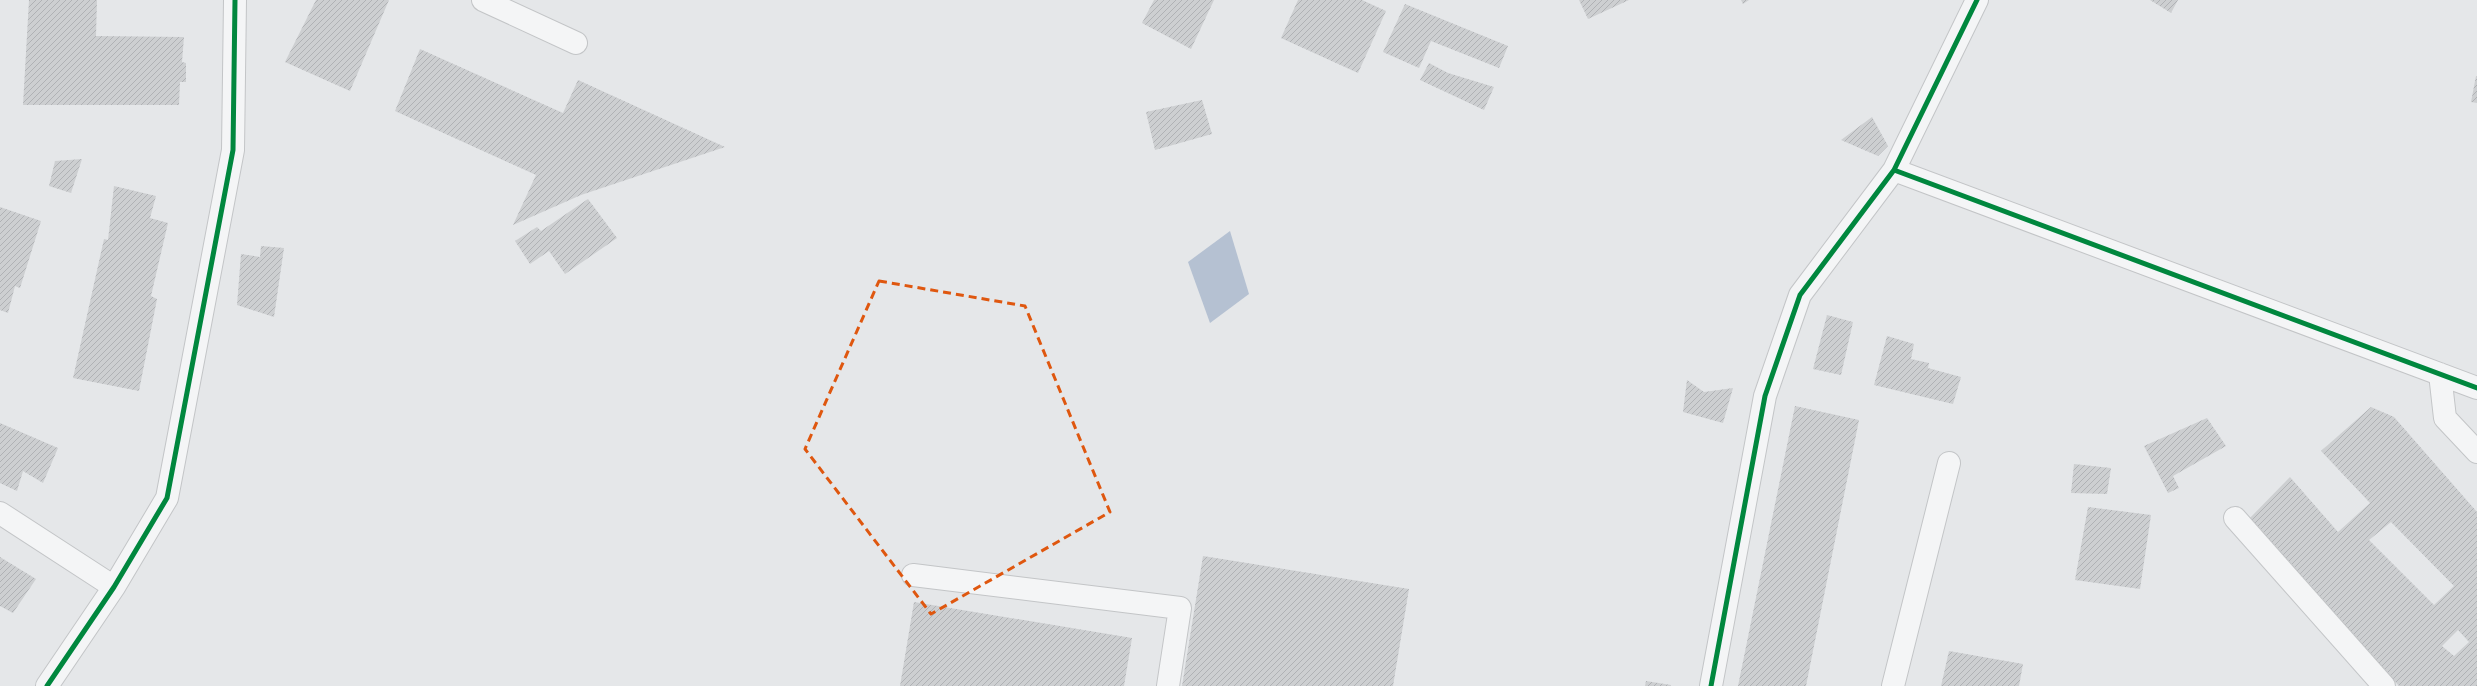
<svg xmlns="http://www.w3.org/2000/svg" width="2477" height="686" font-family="'PT Sans Narrow',sans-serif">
	<defs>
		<pattern id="building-hatch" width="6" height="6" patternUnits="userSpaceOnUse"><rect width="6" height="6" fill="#cdcfd1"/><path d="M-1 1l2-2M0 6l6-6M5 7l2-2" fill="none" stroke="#b0b2b5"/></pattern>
	</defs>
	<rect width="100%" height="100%" fill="#e5e7e9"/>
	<!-- water -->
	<path fill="#b5c1d2" d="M 1230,231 L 1249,294 L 1210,323 L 1188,262 Z"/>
	<!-- building -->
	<path fill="url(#building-hatch)" fill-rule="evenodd" d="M 29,0 L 97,0 L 96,36 L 184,37 L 182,62 L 186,63 L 186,82 L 180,82 L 179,105 L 23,105 Z
		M 316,0 L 389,0 L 350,91 L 285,62 Z
		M 1154,0 L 1214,0 L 1191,49 L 1142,23 Z
		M 1298,0 L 1362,0 L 1386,11 L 1358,73 L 1281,38 Z
		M 1579,0 L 1629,0 L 1588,19 Z
		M 1741,0 L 1749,0 L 1743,4 Z
		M 2150,0 L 2178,0 L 2171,13 Z
		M 1405,4 L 1508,46 L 1499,68 L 1431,41 L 1419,68 L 1383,52 Z
		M 420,49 L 563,113 L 578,80 L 725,147 L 581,195 L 513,225 L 536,175 L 395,111 Z
		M 1429,63 L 1448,73 L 1494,87 L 1484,110 L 1420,80 Z
		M 2476,76 L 2477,76 L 2477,103 L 2471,102 Z
		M 1202,100 L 1212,134 L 1155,150 L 1146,112 Z
		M 1872,117 L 1888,146 L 1878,156 L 1841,140 Z
		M 82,159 L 71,193 L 49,186 L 55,161 Z
		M 114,186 L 156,196 L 150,218 L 168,223 L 151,296 L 157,299 L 139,391 L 73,378 L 104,239 L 108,240 Z
		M 588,199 L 617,238 L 565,274 L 549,251 L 530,264 L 515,241 L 537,227 L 541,231 Z
		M 0,207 L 41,221 L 20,288 L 15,286 L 8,313 L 0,310 Z
		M 261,246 L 284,248 L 274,317 L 237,305 L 241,254 L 260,257 Z
		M 1827,315 L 1853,322 L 1841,375 L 1813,369 Z
		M 1887,336 L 1914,344 L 1911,359 L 1929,363 L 1928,368 L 1961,377 L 1953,404 L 1874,385 Z
		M 1687,380 L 1704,392 L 1733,388 L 1723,423 L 1683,412 Z
		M 1795,406 L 1859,420 L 1806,686 L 1738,686 Z
		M 2371,407 L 2394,417 L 2477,512 L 2477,686 L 2399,686 L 2247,521 L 2290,477 L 2338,532 L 2370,503 L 2321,451 ZM 2391,522 L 2454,586 L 2434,605 L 2369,540 ZM 2458,630 L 2469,642 L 2454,656 L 2442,646 Z
		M 2207,418 L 2226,446 L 2173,476 L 2179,488 L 2168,493 L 2144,446 Z
		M 0,423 L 58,448 L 43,483 L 23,471 L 17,491 L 0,483 Z
		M 2074,464 L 2111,468 L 2107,494 L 2071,493 Z
		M 2088,507 L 2151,515 L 2140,589 L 2075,580 Z
		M 1203,556 L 1409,589 L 1393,686 L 1182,686 Z
		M 0,557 L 36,579 L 13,613 L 0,606 Z
		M 914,602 L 1132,638 L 1124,686 L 900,686 Z
		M 1949,651 L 2023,664 L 2019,686 L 1941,686 Z
		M 1646,681 L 1671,685 L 1671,686 L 1645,686 Z"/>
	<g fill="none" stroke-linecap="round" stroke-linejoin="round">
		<defs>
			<path id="minor" d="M 483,0 L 576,43
				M 1977,0 L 1894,170 L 2477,388
				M 2440,374 L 2445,418 L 2477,452
				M 0,513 L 114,587
				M 2235,518 L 2384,686
				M 913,575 L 1180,608 L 1168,686
				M 47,686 L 114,587 L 167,498 L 233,150 L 235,0
				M 1711,686 L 1765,396 L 1800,295 L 1894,170
				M 1893,686 L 1949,463"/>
		</defs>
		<!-- minor casing -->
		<use href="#minor" stroke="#c3c5c7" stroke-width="24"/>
		<!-- minor -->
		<use href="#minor" stroke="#f4f5f6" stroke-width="22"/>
		<defs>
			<path id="cycleway" d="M 1977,0 L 1894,170 L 2477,388
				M 47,686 L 114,587 L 167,498 L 233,150 L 235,0
				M 1711,686 L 1765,396 L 1800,295 L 1894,170"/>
		</defs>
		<!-- cycleway casing -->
		<use href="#cycleway" stroke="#f3f5f8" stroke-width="8"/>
		<!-- cycleway -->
		<use href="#cycleway" stroke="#00873e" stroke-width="5"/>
	</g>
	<!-- marked area -->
	<path fill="none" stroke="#df570f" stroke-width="3" stroke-dasharray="8 5" stroke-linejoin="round" d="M 879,281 L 1025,306 L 1110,512 L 931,614 L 805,449 Z"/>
</svg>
